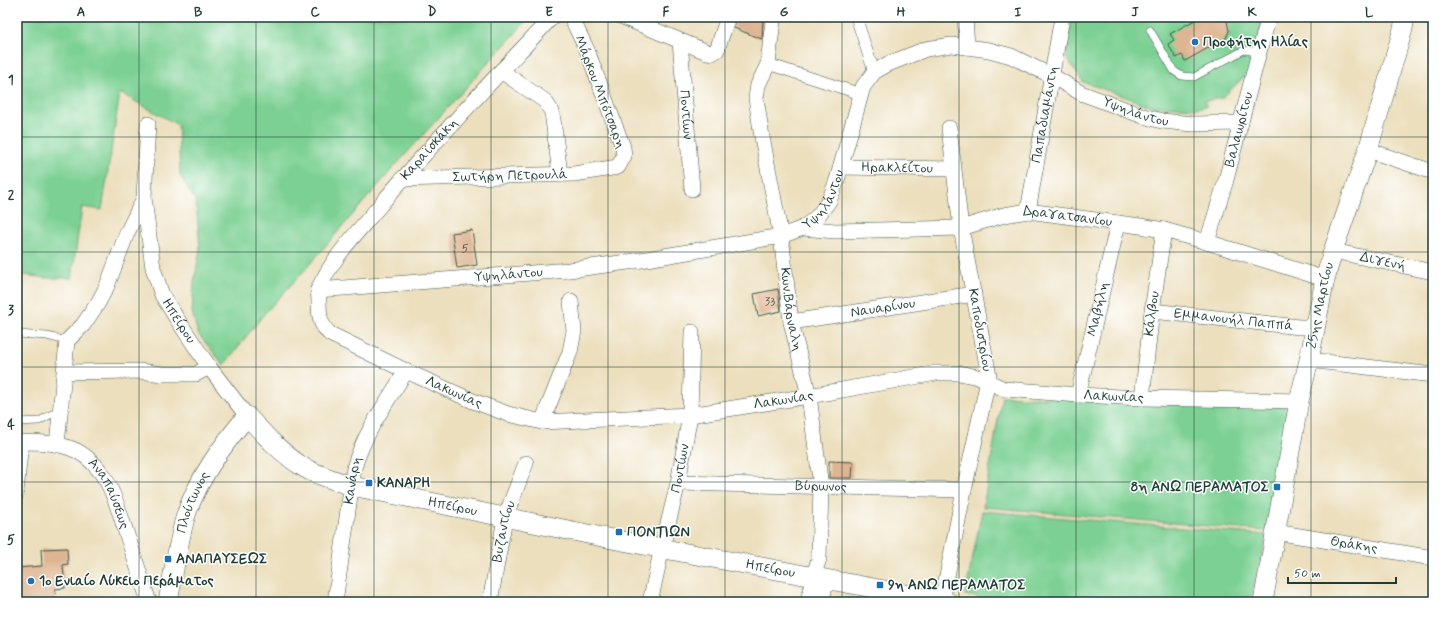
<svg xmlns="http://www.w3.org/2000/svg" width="1450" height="619" font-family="Mynerve,sans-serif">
	<rect width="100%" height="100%" fill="#fff"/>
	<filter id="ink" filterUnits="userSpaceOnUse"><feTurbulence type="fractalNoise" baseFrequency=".025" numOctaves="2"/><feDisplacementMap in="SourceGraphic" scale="8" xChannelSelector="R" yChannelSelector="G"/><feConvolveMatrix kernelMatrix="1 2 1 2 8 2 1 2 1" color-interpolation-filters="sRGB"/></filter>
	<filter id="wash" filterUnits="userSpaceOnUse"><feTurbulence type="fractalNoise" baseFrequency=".012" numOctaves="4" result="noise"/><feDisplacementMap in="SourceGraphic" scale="16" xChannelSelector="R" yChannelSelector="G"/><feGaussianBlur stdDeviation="0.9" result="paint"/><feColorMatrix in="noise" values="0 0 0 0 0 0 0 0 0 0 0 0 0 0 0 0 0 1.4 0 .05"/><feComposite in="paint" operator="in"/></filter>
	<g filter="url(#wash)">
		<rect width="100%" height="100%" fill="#ecdfbd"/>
		<!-- green -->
		<path fill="#7cd093" stroke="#4e8664" d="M 17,17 L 530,17 L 395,166 L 302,273 L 264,314 L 224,365 L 198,334 L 192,312 L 194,282 L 200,249 L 196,202 L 180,175 L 178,125 L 120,93 L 102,210 L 82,207 L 72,278 L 46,278 L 17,274 Z
			M 1072,17 L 1263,17 L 1249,72 L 1222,98 L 1204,101 L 1207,106 L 1196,108 L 1151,106 L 1083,82 L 1066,57 Z
			M 1002,396 L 1294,407 L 1265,531 L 983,507 Z
			M 982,511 L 1267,535 L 1250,602 L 1003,602 L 965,595 Z"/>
		<g id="blocks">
			<!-- building -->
			<path fill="#deb592" d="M 737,17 L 763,17 L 762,39 L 734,28 Z
				M 1200,17 L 1223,17 L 1227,21 L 1229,31 L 1226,38 L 1185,61 L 1182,55 L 1176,58 L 1168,44 L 1174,40 L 1170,34 Z
				M 472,230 L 477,265 L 457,268 L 452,233 Z
				M 778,289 L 781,311 L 758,316 L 754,294 Z
				M 829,461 L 853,462 L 852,478 L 829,478 Z
				M 67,548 L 68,564 L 63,565 L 65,588 L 55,589 L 56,602 L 17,602 L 17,568 L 42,566 L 41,549 Z"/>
		</g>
	</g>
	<g filter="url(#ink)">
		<use href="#blocks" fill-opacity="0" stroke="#3e5549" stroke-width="1"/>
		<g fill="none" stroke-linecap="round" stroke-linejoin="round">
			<defs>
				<path id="service" d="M 1150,30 L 1174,71 L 1182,76 L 1194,77 L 1244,50 L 1259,52
					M 17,334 L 47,336 L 67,341
					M 17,422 L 39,421 L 61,409
					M 17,504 L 20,492 L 25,442"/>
				<path id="pedestrian" d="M 856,17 L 874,72
					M 768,64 L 861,94"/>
				<g id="minor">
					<path d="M 623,17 L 707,52 L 712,53 L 717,50 L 728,17"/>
					<path id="s1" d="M 772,17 L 773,20 L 768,64 L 758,85 L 756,98 L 762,137 L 781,236 L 791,322 L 809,396 L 821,487 L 819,559 L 813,577 L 808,602"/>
					<path d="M 965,17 L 967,47"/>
					<path id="s2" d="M 680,41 L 692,189"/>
					<path d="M 501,71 L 545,101 L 552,112 L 560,174"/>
					<path id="s3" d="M 148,124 L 144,198 L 153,268 L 162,295 L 177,319 L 209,367 L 247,416"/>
					<path d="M 1368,150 L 1433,172"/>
					<path id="s4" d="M 841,167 L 953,169"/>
					<path id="s5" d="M 402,179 L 574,174 L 618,167 L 624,156 L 623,147 L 587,50 L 571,17"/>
					<path id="s6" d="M 1028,211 L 1062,17"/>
					<path id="s7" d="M 803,228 L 835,231 L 961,228 L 1004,215 L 1028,211 L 1140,226 L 1164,230 L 1207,242 L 1325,279"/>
					<path id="s8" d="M 1207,242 L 1226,180 L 1259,52 L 1269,17"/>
					<path id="s9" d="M 1333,251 L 1433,272"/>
					<path id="s10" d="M 318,290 L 569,270 L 635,261 L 781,236 L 803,228 L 817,217 L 829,201 L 837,180 L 861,94 L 863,87 L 874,72 L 888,64 L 926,49 L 952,45 L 989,50 L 1011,56 L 1052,76 L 1081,93 L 1143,116 L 1162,121 L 1193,124 L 1241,123"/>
					<path id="s11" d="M 318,290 C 321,308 315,320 330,334 L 406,371 L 473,401 L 508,414 L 542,422 L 690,415 L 809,396 L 936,373 L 959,373 L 978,377 L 1004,389 L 1078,395 L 1142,398 L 1299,401"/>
					<path id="s12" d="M 318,290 C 333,256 359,231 382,203 C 436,139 495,78 552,17"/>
					<path id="s13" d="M 1152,311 L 1299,327 L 1316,327"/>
					<path id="s14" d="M 791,322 L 974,294"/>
					<path d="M 1309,360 L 1433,375"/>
					<path d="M 65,372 L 140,371 L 162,374 L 196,374 L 209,367"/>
					<path id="s15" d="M 1078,395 L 1118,223"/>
					<path id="s16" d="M 1142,398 L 1152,311 L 1164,230"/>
					<path d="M 542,422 L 570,352 L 574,331 L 571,301"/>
					<path id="s17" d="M 17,442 C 37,442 59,442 77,451 C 110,469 117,506 128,538 C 135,559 142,581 149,602"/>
					<path d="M 57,445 L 67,341 L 83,325 L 98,303 L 107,286 L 127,233 L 144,198"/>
					<path id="s18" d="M 678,483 L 964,490"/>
					<path id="s19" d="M 1275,532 L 1433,558"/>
					<path d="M 942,601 L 964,490 L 989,376 L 961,228 L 949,128"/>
					<path id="s20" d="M 335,602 L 354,468 C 364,433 387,402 406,371"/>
					<path id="s21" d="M 490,602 L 505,518 L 526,463"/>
					<path id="s22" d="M 650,602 L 662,548 L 678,483 L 690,415 L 692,332"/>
					<path d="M 822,602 L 826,579"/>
				</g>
				<g id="tertiary">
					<path id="s23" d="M 168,602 C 173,575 178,544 185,518 C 197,480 222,446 247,416 C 263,433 280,452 300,465 C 315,475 334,480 352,486 L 617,540 L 948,602"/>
					<path id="s24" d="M 1263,602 L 1299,401 L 1309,360 L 1325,279 L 1333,251 L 1368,150 L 1403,29 L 1405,17"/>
				</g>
			</defs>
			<!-- service casing -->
			<use href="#service" stroke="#3e5549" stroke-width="8"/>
			<!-- pedestrian casing -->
			<use href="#pedestrian" stroke="#3e5549" stroke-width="12"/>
			<!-- minor casing -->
			<use href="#minor" stroke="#3e5549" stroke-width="16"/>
			<!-- tertiary casing -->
			<use href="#tertiary" stroke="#3e5549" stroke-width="20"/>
			<!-- service -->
			<use href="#service" stroke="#fff" stroke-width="7"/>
			<!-- pedestrian -->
			<use href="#pedestrian" stroke="#fff" stroke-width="11"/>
			<!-- minor -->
			<use href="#minor" stroke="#fff" stroke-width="15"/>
			<!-- tertiary -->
			<use href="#tertiary" stroke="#fff" stroke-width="19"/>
		</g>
	</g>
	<!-- grid -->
	<path fill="none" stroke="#1f3d34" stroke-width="1" stroke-opacity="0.55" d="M 139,17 L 139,602M 256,17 L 256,602M 374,17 L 374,602M 491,17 L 491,602M 608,17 L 608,602M 725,17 L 725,602M 842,17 L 842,602M 959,17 L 959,602M 1076,17 L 1076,602M 1194,17 L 1194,602M 1311,17 L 1311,602M 17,137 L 1433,137M 17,252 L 1433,252M 17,367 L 1433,367M 17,482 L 1433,482"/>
	<!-- markers -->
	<g fill="#1f6fb2" stroke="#fff" stroke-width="1.5">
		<circle cx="1195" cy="42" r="4"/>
		<rect x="365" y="479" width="8" height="8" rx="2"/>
		<rect x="1273" y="483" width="8" height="8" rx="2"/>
		<rect x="615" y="528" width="8" height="8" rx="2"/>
		<rect x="164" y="555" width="8" height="8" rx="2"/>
		<circle cx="31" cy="581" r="4"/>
		<rect x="876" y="581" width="8" height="8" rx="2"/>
	</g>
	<g text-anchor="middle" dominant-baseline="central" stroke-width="3" stroke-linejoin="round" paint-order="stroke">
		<!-- number labels -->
		<g font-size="12" fill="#4f5b4c">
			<text x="465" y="249">5</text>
			<text x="770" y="302">33</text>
		</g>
		<!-- poi labels -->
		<g font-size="14" font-weight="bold" fill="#1f3d34" stroke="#fff" text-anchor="start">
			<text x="1203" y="42">Προφήτης Ηλίας</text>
			<text x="377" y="483">ΚΑΝΑΡΗ</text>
			<text x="1269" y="487" text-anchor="end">8η ΑΝΩ ΠΕΡΑΜΑΤΟΣ</text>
			<text x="627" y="532">ΠΟΝΤΙΩΝ</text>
			<text x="176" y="559">ΑΝΑΠΑΥΣΕΩΣ</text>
			<text x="39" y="581">1ο Ενιαίο Λύκειο Περάματος</text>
			<text x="888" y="585">9η ΑΝΩ ΠΕΡΑΜΑΤΟΣ</text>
		</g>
		<!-- street labels -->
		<g font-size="14" fill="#1f3d34" stroke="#fff">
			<text transform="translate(600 92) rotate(69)">Μάρκου Μπότσαρη</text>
			<text stroke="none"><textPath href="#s10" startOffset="946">Υψηλάντου</textPath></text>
			<text stroke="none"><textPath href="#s6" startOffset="98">Παπαδιαμάντη</textPath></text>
			<text stroke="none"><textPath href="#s2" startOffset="74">Ποντίων</textPath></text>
			<text stroke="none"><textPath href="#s8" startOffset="117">Βαλαωρίτου</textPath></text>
			<text stroke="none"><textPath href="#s12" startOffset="180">Καραϊσκάκη</textPath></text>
			<text stroke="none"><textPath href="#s4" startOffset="56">Ηρακλείτου</textPath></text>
			<text stroke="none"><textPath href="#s5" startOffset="108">Σωτήρη Πετρουλά</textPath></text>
			<text stroke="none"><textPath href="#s10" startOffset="526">Υψηλάντου</textPath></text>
			<text stroke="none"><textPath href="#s7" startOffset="267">Δραγατσανίου</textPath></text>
			<text stroke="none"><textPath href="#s9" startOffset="51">Διγενή</textPath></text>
			<text stroke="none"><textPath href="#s10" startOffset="191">Υψηλάντου</textPath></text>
			<text stroke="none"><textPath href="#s24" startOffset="302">25ης Μαρτίου</textPath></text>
			<text stroke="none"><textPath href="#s14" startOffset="93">Ναυαρίνου</textPath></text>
			<text stroke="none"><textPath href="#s1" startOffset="298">Κων.Βάρναλη</textPath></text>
			<text stroke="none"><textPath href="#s15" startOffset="88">Μαβήλη</textPath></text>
			<text stroke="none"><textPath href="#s16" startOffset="85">Κάλβου</textPath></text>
			<text stroke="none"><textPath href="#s13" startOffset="82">Εμμανουήλ Παππά</textPath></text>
			<text stroke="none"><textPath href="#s3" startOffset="204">Ηπείρου</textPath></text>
			<text transform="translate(980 330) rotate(80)">Καποδιστρίου</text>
			<text stroke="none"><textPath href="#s11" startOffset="184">Λακωνίας</textPath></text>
			<text stroke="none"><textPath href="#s11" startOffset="856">Λακωνίας</textPath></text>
			<text stroke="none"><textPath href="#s11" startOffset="520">Λακωνίας</textPath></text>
			<text stroke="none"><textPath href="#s22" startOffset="137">Ποντίων</textPath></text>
			<text stroke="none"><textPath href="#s20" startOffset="123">Κανάρη</textPath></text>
			<text stroke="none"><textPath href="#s18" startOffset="143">Βύρωνος</textPath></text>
			<text stroke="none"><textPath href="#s17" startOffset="116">Αναπαύσεως</textPath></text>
			<text stroke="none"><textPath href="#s23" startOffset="103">Πλούτωνος</textPath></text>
			<text stroke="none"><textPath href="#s23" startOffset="437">Ηπείρου</textPath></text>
			<text stroke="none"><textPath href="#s21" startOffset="72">Βυζαντίου</textPath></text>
			<text stroke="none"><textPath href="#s19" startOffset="80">Θράκης</textPath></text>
			<text stroke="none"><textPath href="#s23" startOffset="761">Ηπείρου</textPath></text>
		</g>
	</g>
	<!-- margin -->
	<rect width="1450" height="619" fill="none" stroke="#fff" stroke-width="44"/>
	<!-- scale -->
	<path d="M1288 577v6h108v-6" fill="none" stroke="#1f3d34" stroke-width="2"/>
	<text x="1294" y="577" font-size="12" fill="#1f3d34" stroke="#ffffff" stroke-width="3" paint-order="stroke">50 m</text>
	<rect x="22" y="22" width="1406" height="575" fill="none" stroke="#1f3d34" stroke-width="1.5"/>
	<g font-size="13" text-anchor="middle" font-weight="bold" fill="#1f3d34">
		<text x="81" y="16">A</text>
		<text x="198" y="16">B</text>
		<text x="315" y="16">C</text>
		<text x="432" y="16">D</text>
		<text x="549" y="16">E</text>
		<text x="666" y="16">F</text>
		<text x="784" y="16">G</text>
		<text x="901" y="16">H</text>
		<text x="1018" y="16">I</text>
		<text x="1135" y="16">J</text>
		<text x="1252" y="16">K</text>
		<text x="1369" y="16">L</text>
		<text x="11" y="84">1</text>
		<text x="11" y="199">2</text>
		<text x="11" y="314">3</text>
		<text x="11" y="429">4</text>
		<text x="11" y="544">5</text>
	</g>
</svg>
